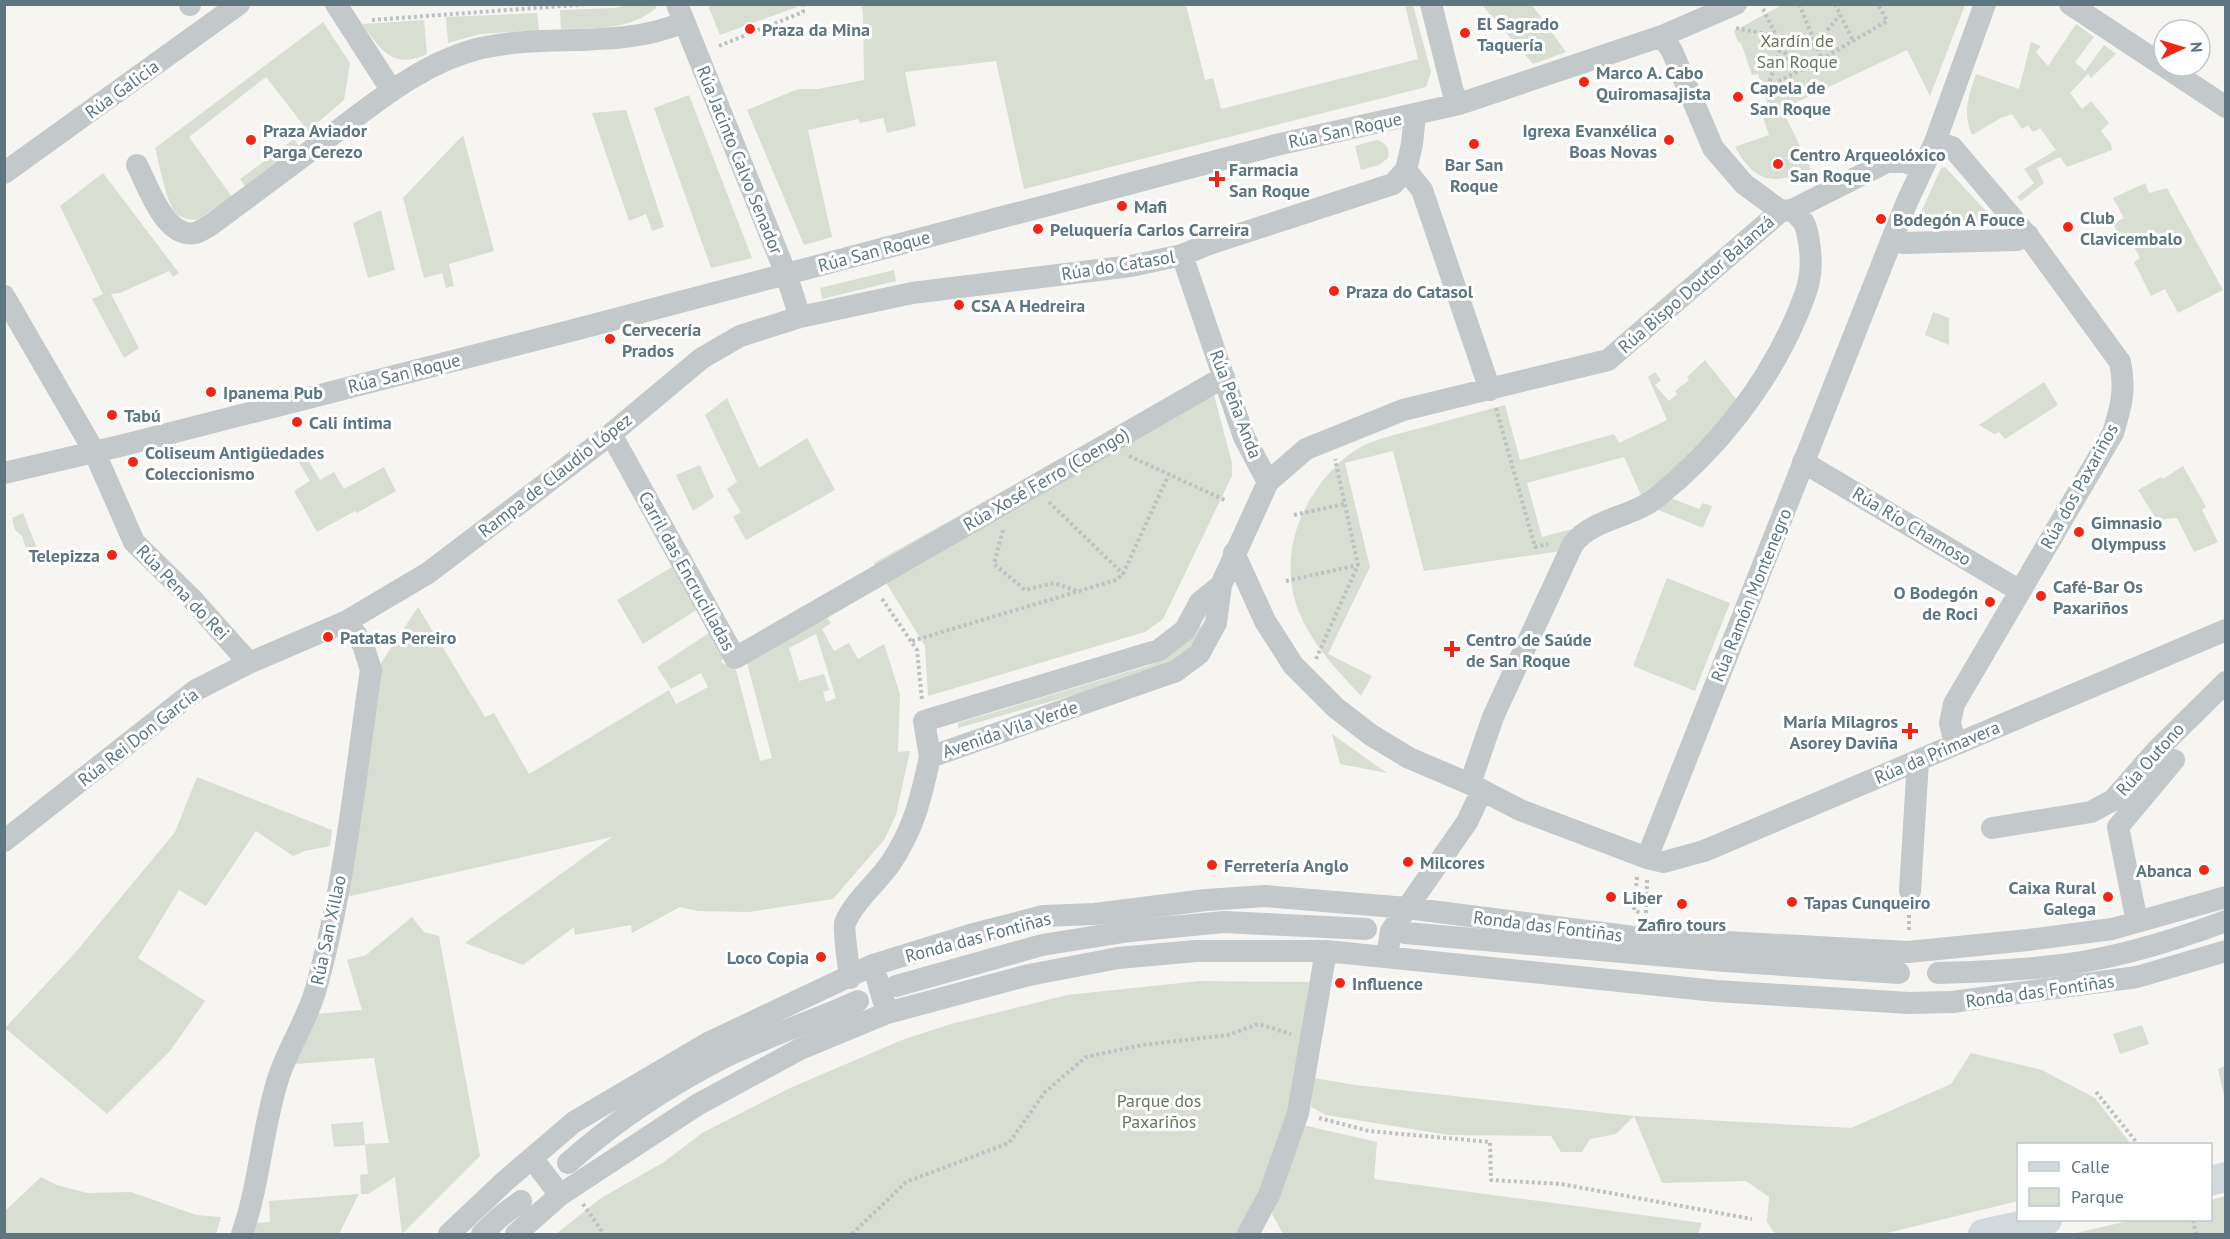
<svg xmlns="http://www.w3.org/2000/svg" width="2230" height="1239" font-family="'PT Sans',sans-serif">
	<rect width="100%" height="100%" fill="#f6f5f2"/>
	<!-- green -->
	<path fill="#d8ded2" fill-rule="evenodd" d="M 629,4 L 655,5 L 656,8 C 629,31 595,28 561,29 L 560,10 L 615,8 Z
		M 797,4 L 797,7 L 720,35 L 708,5 Z
		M 861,5 L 1186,5 L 1205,80 L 1213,78 L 1221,109 L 1418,59 L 1405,5 L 1413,5 L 1431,72 L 1426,87 L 1024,189 L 996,61 L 905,72 L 916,126 L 887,133 L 883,118 L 860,123 L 858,119 L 808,130 L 832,237 L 804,245 L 747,110 L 798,89 L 818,89 L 864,80 L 863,12 Z
		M 1482,5 L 1532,5 L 1566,52 L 1533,64 Z
		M 1782,5 L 1782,4 L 1965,5 L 1930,96 L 1907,50 L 1782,109 L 1811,169 C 1774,186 1755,183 1735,147 L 1769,135 L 1760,108 L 1768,105 L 1758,74 L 1752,75 L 1741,43 L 1738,42 L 1734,31 Z
		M 537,13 L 539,30 L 480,34 L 448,43 L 446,17 Z
		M 424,20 L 427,54 C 391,70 382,50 362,24 Z
		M 323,22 L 350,63 L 344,100 L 308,131 L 266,77 L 189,137 L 232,197 L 197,220 C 189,219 180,219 175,212 C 166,201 159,163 155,148 Z
		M 2076,24 L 2094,37 L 2075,62 L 2085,71 L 2104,45 L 2116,54 L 2091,78 L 2088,74 L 2070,93 L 2082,109 L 2091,101 L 2109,123 L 2101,131 L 2111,144 L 2112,150 L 2067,167 L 2060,157 L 2037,168 L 2044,183 L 2021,201 L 2017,197 L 2034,183 L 2024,169 L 2056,150 L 2040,128 L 2033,132 L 2028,125 L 2022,129 L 2012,114 L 2001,118 L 1972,135 C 1962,113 1969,95 1976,74 L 2019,89 L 2031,42 L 2041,46 L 2036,52 L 2048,66 Z
		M 689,95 L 752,258 L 711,268 L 654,108 Z
		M 626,110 L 664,227 L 652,231 L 646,214 L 629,221 L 592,113 Z
		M 463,135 L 494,251 L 449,264 L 454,286 L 446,288 L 442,273 L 424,278 L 403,198 Z
		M 294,139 L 299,146 L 245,186 L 240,179 Z
		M 1377,140 C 1386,143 1390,149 1388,158 L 1379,165 L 1361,170 L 1355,146 Z
		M 1945,167 L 1997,223 L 1915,226 L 1941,168 Z
		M 103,173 L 179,273 L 173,277 L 169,271 L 120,293 L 111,294 L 139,348 L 124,358 L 92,299 L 103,294 L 60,206 Z
		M 2145,183 L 2149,193 L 2167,188 L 2223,290 L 2178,313 L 2165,289 L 2151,296 L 2134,262 L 2140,258 L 2132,243 L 2125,246 L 2113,224 L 2124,218 L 2113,198 Z
		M 381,210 L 395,270 L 368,278 L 353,223 Z
		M 894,270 L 896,281 L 822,299 L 820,288 Z
		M 1933,312 L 1949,318 L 1949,345 L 1925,335 Z
		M 1705,360 L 1740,404 L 1725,424 L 1642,497 L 1624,457 L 1527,483 L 1542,537 L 1572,529 L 1561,551 L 1424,571 L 1393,451 L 1345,463 L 1370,567 L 1328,654 L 1372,676 L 1361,696 C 1341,674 1319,652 1305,625 C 1276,571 1293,512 1332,470 C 1343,459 1354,449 1369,443 C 1384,437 1401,433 1417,429 C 1446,421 1475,413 1505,405 L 1520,460 L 1614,434 L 1619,443 L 1667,420 L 1648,377 L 1655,372 L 1661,380 L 1655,385 L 1669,401 L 1677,394 L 1675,391 L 1689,380 L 1687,377 Z
		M 1209,376 L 1232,463 L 1232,476 L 1163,619 L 1145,632 L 928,696 L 925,646 L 874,563 Z
		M 2044,382 L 2058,405 L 2005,439 L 1999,432 L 1994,434 L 1979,425 Z
		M 727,398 L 759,468 L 807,438 L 835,490 L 746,540 L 733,517 L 741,512 L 727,489 L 737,482 L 705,415 Z
		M 302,450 L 320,480 L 334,472 L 344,489 L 384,467 L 396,491 L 357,513 L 355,511 L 317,532 L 294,491 L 310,481 L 294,454 Z
		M 700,465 L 714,497 L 693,511 L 676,475 Z
		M 2183,466 L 2206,507 L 2202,510 L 2218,542 L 2194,552 L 2177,518 L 2157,520 L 2138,490 L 2161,477 L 2163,479 Z
		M 1666,496 L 1699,509 L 1703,503 L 1712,506 L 1703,528 L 1651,507 Z
		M 23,513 L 38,551 L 29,558 L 22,536 L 15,530 L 12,518 Z
		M 672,567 L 698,609 L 643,644 L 617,600 Z
		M 1667,578 L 1730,603 L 1695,691 L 1633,666 Z
		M 418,607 L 485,717 L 494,713 L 529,774 L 669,690 L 676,704 L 708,687 L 701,673 L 671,689 L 657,667 L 709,633 L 723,659 L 721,662 L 736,670 L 760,761 L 772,758 L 747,663 L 826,616 L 831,623 L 822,629 L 834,651 L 849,643 L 858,659 L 884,644 L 900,694 L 898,752 L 910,751 L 896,815 L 884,840 L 833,899 L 749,912 L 698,911 L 680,907 L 632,933 L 631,925 L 575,935 L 574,927 L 523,965 L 465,943 L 612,837 L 346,897 L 377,669 ZM 816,634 L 836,698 L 826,702 L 823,692 L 829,690 L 824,674 L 799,681 L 789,648 Z
		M 1196,624 L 1203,628 L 1186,653 L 1173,662 L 1137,677 L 958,728 L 958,723 L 1150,665 C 1173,654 1184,646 1196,624 Z
		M 1332,734 L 1387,773 L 1340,764 Z
		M 197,777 L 332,830 L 330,846 L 305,851 L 293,856 L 256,831 L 206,906 L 179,890 L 138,958 L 205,1001 L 170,1051 L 107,1114 L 5,1028 L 75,953 L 175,832 Z
		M 412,917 L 424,932 L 439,936 L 480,1156 L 402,1234 L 395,1177 L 368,1194 L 361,1194 L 360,1175 L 368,1174 L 365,1145 L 334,1147 L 331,1124 L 363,1122 L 365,1144 L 389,1143 L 374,1058 L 295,1064 L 314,1014 L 362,1010 L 347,960 L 366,955 Z
		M 1200,981 L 1309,982 L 1293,1089 L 1277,1157 L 1239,1234 L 556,1234 L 601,1198 L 664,1162 L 702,1133 L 790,1088 L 902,1040 L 951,1024 L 1067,995 Z
		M 2142,1025 L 2149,1044 L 2120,1054 L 2113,1034 Z
		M 1971,1053 L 2042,1070 L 2095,1098 L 2131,1144 L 2018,1144 L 2018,1201 L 1883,1234 L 1775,1234 L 1767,1222 L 1769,1197 L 1746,1181 L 1662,1183 L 1634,1116 L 1616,1134 L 1590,1139 L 1582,1152 L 1561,1152 L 1551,1136 L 1448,1135 L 1326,1115 L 1311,1107 L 1314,1078 L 1355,1085 L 1634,1116 L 1851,1128 L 1951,1084 Z
		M 2225,1066 L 2226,1066 L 2225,1100 L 2218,1069 Z
		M 1303,1125 L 1377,1142 L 1374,1179 L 1702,1223 L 1698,1234 L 1283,1234 L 1272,1214 Z
		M 41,1177 L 57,1185 L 87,1193 L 131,1192 L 196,1215 L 221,1217 L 216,1234 L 5,1234 L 5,1211 Z
		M 359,1194 L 339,1234 L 250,1234 L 253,1223 L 270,1222 L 269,1201 Z
		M 2225,1196 L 2225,1234 L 2072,1234 L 2132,1220 L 2210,1220 L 2211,1200 Z"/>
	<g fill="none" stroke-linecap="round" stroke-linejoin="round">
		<!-- path -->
		<path stroke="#bec1c3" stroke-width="4" stroke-dasharray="3 3" stroke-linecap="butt" d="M 1799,4 L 1822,59
			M 1835,4 L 1853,41
			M 1763,9 L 1795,73
			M 372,20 L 589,4
			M 1736,28 L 1776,36
			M 719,46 L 803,12 L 803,4
			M 1768,87 L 1822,59 L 1887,21 L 1878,4
			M 1768,87 L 1781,46 L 1816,44 L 1840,15
			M 1496,408 L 1535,547 L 1548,544
			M 1129,456 L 1227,501
			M 1049,502 L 1123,574
			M 1294,515 L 1344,504
			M 1003,530 L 994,564 L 1025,590 L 1054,583 L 1080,592
			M 1286,581 L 1358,565
			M 882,599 L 917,650 L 922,700
			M 912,641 L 1116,580 L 1123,574 L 1169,474
			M 1316,659 L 1358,565 L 1335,459
			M 1637,877 L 1634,910 L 1640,913
			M 1646,913 L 1647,880
			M 1909,930 L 1909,911
			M 2096,1092 L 2138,1144
			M 1319,1118 L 1369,1131 L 1490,1142 L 1491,1180 L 1561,1184 L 1752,1219
			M 583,1204 L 604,1234
			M 2193,1220 L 2196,1234
			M 852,1234 L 906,1182 L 1009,1143 L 1045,1092 L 1086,1057 L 1142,1045 L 1228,1035 L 1258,1024 L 1291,1034"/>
		<!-- minor -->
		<path stroke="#c3c8cb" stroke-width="22" d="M 190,4 L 190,5
			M 336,4 L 392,91
			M 677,4 L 786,274 L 800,317
			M 1431,4 L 1453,92 L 1459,104
			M 2070,4 L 2226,107
			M 1662,36 L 1672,51 L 1713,148 L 1744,184 L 1781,211
			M 1935,142 L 1952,147 L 2031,240 L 2120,362 C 2126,389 2121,407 2113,433 L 1954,704 L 1950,723 L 1955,743
			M 137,165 C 148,186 165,239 195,233 C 200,232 207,227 212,224 C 251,195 290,166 329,137 C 376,102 423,62 481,48 C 548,33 620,50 684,22
			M 1406,170 L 1422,190 L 1490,390
			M 4,173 L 239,4
			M 1892,240 L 1904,243 L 2017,240 L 2028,235
			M 1182,255 L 1244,437 L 1268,482
			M 4,296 L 94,451 L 134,542 L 193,600 L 249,663
			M 611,434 L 735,658 L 1224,377
			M 1803,462 L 2020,591
			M 4,473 L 124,445 L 574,330 L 1276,145 L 1459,104 L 1662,36 L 1736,4
			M 1234,553 L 1265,621 L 1293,665 L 1336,708 L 1371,735 L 1409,758 L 1470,784 L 1520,810 L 1647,858 L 1664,862 L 1704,851 L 2226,630
			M 1221,585 L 1200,602 L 1185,630 L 1159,650 L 924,721 L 930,757 L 1176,671 L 1199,654 L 1216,623 L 1221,585 L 1268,482 L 1306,449 L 1403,410 L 1608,360 L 1781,211 L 1792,210 L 1887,162 L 1904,162 L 1923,167
			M 1470,784 L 1493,717 L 1573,544 C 1593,518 1631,518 1656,498 C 1716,450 1767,386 1797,315 C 1807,291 1813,277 1810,250 C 1809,241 1808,231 1804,223 C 1801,218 1796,214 1792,210
			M 1992,828 L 2091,812 L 2113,800 L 2157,750 L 2226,682
			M 4,841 L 196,690 L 249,663 L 347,621 L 428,573 L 611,434 L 702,358 L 740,336 L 800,317 L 912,293 L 1131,266 L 1182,255 L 1209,244 L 1393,184 L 1406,170 L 1412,144 L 1415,115
			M 1647,858 L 1906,204 L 1935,142 L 1985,4
			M 1910,891 L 1918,761
			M 2137,922 L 2118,827 L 2174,760
			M 1405,933 L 1725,961 L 1899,973
			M 1387,956 L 1391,931 L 1467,822 L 1482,790
			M 873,965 L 887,1013
			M 1938,973 C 1976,972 2014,971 2052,966 C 2112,960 2170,942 2226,921
			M 850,978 C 849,968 843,930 845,923 C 855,900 876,884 890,864 C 914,829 921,798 930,757
			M 896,986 L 1042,945 L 1130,931 L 1224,922 L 1366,929
			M 532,1158 L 560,1195
			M 568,1163 C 614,1122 665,1088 719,1060 C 764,1037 812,1022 858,1001
			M 242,1234 C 260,1183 262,1127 279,1076 C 289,1047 306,1021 315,992 C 345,887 355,777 371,670 L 363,645 L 347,621
			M 449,1234 L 504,1182 L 574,1122 L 708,1043 L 873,965 L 970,935 L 1043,916 L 1095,914 L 1206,900 L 1265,896 L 1407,908 L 1634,937 L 1908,952 L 2028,940 L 2112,929 L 2226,897
			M 482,1234 L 501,1216 L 521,1201
			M 516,1234 L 560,1195 L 697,1105 L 800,1049 L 887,1013 L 1029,975 L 1118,958 L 1196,951 L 1326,951 L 1716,991 L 1909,1003 L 1952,1002 L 2137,977 L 2226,951
			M 1248,1234 L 1269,1195 L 1298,1113 L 1326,951"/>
		<!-- major -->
		<path stroke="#d2d9dc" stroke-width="30" d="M 2210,1181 L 2226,1177
			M 1983,1234 L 2047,1220"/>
	</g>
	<!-- markers -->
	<g fill="#f32615" stroke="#fff" stroke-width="2">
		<circle cx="750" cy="29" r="6"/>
		<circle cx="1465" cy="33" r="6"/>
		<circle cx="1584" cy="82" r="6"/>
		<circle cx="1738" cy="97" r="6"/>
		<circle cx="251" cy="140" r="6"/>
		<circle cx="1669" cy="140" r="6"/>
		<circle cx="1474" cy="144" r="6"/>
		<circle cx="1778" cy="164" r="6"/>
		<path d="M1214 170h6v6h6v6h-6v6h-6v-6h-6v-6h6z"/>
		<circle cx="1122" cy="206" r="6"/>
		<circle cx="1881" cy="219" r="6"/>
		<circle cx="2068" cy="227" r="6"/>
		<circle cx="1038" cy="229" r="6"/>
		<circle cx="1334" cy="291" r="6"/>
		<circle cx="959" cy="305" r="6"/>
		<circle cx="610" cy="339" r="6"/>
		<circle cx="211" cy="392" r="6"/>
		<circle cx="112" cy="415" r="6"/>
		<circle cx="297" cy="422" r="6"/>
		<circle cx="133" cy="462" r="6"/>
		<circle cx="2079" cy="532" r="6"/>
		<circle cx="112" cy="555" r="6"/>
		<circle cx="2041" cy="596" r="6"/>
		<circle cx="1990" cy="602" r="6"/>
		<circle cx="328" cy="637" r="6"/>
		<path d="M1449 640h6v6h6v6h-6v6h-6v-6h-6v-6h6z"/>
		<path d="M1907 722h6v6h6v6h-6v6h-6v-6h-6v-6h6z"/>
		<circle cx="1408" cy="862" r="6"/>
		<circle cx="1212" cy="865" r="6"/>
		<circle cx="2204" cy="870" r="6"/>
		<circle cx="1611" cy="897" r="6"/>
		<circle cx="2108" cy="897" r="6"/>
		<circle cx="1792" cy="902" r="6"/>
		<circle cx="1682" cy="904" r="6"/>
		<circle cx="821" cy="957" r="6"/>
		<circle cx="1340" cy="983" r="6"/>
	</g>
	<g text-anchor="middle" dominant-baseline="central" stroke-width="6" stroke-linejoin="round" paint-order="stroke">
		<!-- poi labels -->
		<g font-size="18" font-weight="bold" fill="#5e7680" stroke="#fff" text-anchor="start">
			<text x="1477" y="23">El Sagrado<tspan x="1477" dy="21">Taquería</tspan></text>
			<text x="762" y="29">Praza da Mina</text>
			<text x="1596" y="72">Marco A. Cabo<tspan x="1596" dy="21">Quiromasajista</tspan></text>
			<text x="1750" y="87">Capela de<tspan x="1750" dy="21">San Roque</tspan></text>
			<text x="263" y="130">Praza Aviador<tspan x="263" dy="21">Parga Cerezo</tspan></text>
			<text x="1657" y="130" text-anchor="end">Igrexa Evanxélica<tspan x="1657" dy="21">Boas Novas</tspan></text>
			<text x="1790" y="154">Centro Arqueolóxico<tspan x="1790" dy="21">San Roque</tspan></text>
			<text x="1474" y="164" text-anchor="middle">Bar San<tspan x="1474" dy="21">Roque</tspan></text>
			<text x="1229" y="169">Farmacia<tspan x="1229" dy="21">San Roque</tspan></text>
			<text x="1134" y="206">Mafi</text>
			<text x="2080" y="217">Club<tspan x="2080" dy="21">Clavicembalo</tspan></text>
			<text x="1893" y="219">Bodegón A Fouce</text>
			<text x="1050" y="229">Peluquería Carlos Carreira</text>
			<text x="1346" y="291">Praza do Catasol</text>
			<text x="971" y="305">CSA A Hedreira</text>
			<text x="622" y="329">Cervecería<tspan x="622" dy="21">Prados</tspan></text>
			<text x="223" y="392">Ipanema Pub</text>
			<text x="124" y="415">Tabú</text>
			<text x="309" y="422">Cali íntima</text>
			<text x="145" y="452">Coliseum Antigüedades<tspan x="145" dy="21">Coleccionismo</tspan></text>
			<text x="2091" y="522">Gimnasio<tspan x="2091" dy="21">Olympuss</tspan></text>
			<text x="100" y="555" text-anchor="end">Telepizza</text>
			<text x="2053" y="586">Café-Bar Os<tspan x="2053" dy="21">Paxariños</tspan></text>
			<text x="1978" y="592" text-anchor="end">O Bodegón<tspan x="1978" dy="21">de Roci</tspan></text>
			<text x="340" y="637">Patatas Pereiro</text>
			<text x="1466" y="639">Centro de Saúde<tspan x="1466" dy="21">de San Roque</tspan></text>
			<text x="1898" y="721" text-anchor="end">María Milagros<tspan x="1898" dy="21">Asorey Daviña</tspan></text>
			<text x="1420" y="862">Milcores</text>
			<text x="1224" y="865">Ferretería Anglo</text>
			<text x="2192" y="870" text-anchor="end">Abanca</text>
			<text x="2096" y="887" text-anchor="end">Caixa Rural<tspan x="2096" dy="21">Galega</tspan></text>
			<text x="1623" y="897">Liber</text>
			<text x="1804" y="902">Tapas Cunqueiro</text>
			<text x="1682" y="924" text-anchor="middle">Zafiro tours</text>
			<text x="809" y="957" text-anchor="end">Loco Copia</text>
			<text x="1352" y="983">Influence</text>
		</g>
		<!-- park labels -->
		<g font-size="18" fill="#66775d" stroke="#fff">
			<text x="1797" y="40">Xardín de<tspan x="1797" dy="21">San Roque</tspan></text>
			<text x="1159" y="1100">Parque dos<tspan x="1159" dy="21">Paxariños</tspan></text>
		</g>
		<!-- street labels -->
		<g font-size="18" fill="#5e7680" stroke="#fff">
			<text transform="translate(122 89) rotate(-36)">Rúa Galicia</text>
			<text transform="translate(1345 130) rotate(-12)">Rúa San Roque</text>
			<text transform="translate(740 160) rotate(68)">Rúa Jacinto Calvo Senador</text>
			<text transform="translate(874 251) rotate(-15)">Rúa San Roque</text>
			<text transform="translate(1118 265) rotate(-9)">Rúa do Catasol</text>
			<text transform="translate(1696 284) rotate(-41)">Rúa Bispo Doutor Balanzá</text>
			<text transform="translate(404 373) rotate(-14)">Rúa San Roque</text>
			<text transform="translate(1236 404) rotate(69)">Rúa Peña Anda</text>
			<text transform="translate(555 475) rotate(-38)">Rampa de Claudio López</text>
			<text transform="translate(1046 479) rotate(-30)">Rúa Xosé Ferro (Coengo)</text>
			<text transform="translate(2079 486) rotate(-61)">Rúa dos Paxariños</text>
			<text transform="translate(1912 526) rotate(31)">Rúa Río Chamoso</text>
			<text transform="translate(687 571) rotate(61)">Carril das Encrucilladas</text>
			<text transform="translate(183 592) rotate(46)">Rúa Pena do Rei</text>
			<text transform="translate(1751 595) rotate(-68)">Rúa Ramón Montenegro</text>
			<text transform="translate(1010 729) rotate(-19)">Avenida Vila Verde</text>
			<text transform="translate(138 737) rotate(-38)">Rúa Rei Don García</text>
			<text transform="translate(1937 752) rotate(-23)">Rúa da Primavera</text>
			<text transform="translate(2150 759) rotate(-48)">Rúa Outono</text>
			<text transform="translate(1548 926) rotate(7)">Ronda das Fontiñas</text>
			<text transform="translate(328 930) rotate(-78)">Rúa San Xillao</text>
			<text transform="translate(978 937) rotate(-15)">Ronda das Fontiñas</text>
			<text transform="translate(2040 991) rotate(-8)">Ronda das Fontiñas</text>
		</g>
	</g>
	<!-- border -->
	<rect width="2230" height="1239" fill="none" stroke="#5e7680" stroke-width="12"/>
	<!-- legend -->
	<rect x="2017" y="1143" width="195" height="78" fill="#ffffff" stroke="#bfc8cc" stroke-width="1.5"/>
	<rect x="2029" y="1162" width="30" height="9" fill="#d2d9dc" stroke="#bfc8cc" stroke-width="1.5"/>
	<text x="2071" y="1173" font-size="18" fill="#5e7680">Calle</text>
	<rect x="2029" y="1188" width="30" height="18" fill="#d8ded2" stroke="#bfc8cc" stroke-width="1.5"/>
	<text x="2071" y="1203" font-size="18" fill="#5e7680">Parque</text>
	<!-- north arrow -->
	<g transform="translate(2182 48) rotate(86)"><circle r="28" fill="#ffffff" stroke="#bfc8cc" stroke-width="1.5"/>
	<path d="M0-4.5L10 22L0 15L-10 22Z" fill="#f32615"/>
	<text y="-9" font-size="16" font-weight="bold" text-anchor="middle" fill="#5e7680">N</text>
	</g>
</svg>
